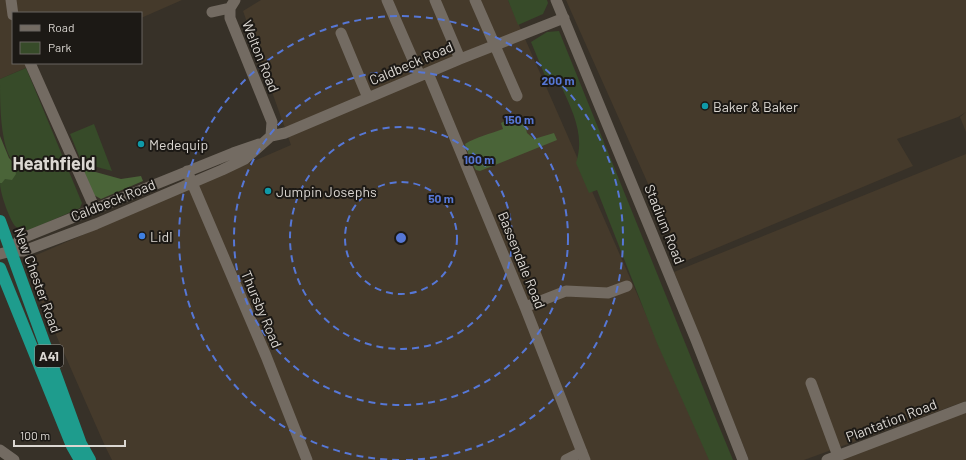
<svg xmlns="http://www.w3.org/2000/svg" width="966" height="460" font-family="Barlow,sans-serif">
	<rect width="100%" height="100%" fill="#373128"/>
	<!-- built -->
	<path fill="#453a2b" d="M 0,0 L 182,0 L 141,18 L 141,13 L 13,13 L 13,63 L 37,63 L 0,79 Z
		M 261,0 L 508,0 L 710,460 L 112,460 L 105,446 L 27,269 L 34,256 L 291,145 L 243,11 Z
		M 566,0 L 966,0 L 966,112 L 958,117 L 897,139 L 913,166 L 683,262 Z
		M 966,112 L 966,132 L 960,117 Z
		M 966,154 L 966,401 L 804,460 L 749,460 L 674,272 Z
		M 966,412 L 966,460 L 839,460 Z"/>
	<!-- green -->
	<path fill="#374b29" d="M 508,0 L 547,0 L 548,3 L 543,14 L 518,25 Z
		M 559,31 L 711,407 L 733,460 L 709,460 L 657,343 L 597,190 L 589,193 L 576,163 C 585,136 573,112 562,88 L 548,83 L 531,42 L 547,32 Z
		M 26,68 L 82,203 L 80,208 L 30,230 C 25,230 19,230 15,226 C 9,218 0,193 0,183 L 2,183 L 13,162 C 0,146 0,102 0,79 Z
		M 94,124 L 112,171 L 82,163 L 70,134 Z"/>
	<!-- forest -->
	<path fill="#4a6438" d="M 513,117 L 524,120 L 527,133 L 534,139 L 554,133 L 557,140 L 480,171 L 476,170 L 471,162 L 465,144 C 476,137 490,134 503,129 L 501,123 Z
		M 0,136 L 9,158 L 13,162 L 16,174 L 12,180 L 5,179 L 2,183 L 0,183 Z
		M 81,168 L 121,179 L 141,176 L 143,181 L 101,199 L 92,194 Z"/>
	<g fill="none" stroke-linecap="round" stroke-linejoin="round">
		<!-- minor -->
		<path stroke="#736b62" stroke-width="11" d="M 11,0 L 13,15
			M 235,0 L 230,8 L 230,18 L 272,122 L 271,136
			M 387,0 L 420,76
			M 435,0 L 460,59
			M 475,0 L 517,96
			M 556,0 L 696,340 L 743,460
			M 212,12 L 230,8
			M 341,33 L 368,98
			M 30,63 L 95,209
			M 428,73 L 525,307 L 585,460
			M 187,171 L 266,356 L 307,460
			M 12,251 L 20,239 L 233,153 L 259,144
			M 0,254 L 12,251 L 24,251 L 96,224 L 222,170 L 245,159 L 271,136 L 285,133 L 460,59 L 564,18
			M 525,307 L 566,291 L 608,293 L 627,286
			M 811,383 L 838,456
			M 0,450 L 14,460
			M 566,460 L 582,452
			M 827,460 L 966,407"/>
		<!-- highway -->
		<path stroke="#1e9c8d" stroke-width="12" d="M 0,221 L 81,444 L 90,460
			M 0,268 L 72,446 L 80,460"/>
	</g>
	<!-- distance rings -->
	<g fill="none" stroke="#5677d6" stroke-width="2" stroke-dasharray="7 5">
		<circle cx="401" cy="238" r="56"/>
		<circle cx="401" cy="238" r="111"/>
		<circle cx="401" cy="238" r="167"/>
		<path d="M399 460A222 222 0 1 1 403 460"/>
	</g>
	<!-- markers -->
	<g fill="#0f9aa8" stroke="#1c1915" stroke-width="1.5">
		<circle cx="705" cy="106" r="4"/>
		<circle cx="141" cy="144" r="4"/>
		<circle cx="268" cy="191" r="4"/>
	</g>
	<circle fill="#3f7fe0" stroke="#1c1915" stroke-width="1.5" cx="142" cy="236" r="4"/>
	<g text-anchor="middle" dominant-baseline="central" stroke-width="4" stroke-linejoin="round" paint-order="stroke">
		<!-- shield labels -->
		<rect fill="#1c1915" stroke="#a29e99" stroke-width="1" x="35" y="345" width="28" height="22" rx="3"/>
		<g font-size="13" font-weight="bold" fill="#dbd7d2">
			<text x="49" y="356">A41</text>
		</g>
		<!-- street labels -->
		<g font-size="14" fill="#dbd7d2" stroke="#1c1915">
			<text transform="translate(261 56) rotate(68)">Welton Road</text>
			<text transform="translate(411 63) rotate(-23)">Caldbeck Road</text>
			<text transform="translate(113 200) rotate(-22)">Caldbeck Road</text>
			<text transform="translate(665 224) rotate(68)">Stadium Road</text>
			<text transform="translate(522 260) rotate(68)">Bassendale Road</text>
			<text transform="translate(38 280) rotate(70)">New Chester Road</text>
			<text transform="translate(262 309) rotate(67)">Thursby Road</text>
			<text transform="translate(891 420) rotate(-21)">Plantation Road</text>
		</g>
		<!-- poi labels -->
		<g font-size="14" fill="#dbd7d2" stroke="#1c1915" text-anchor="start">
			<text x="713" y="106">Baker &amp; Baker</text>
			<text x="149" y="144">Medequip</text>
			<text x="276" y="191">Jumpin Josephs</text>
			<text x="150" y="236">Lidl</text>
		</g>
		<!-- district labels -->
		<g font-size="18" font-weight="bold" fill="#dbd7d2" stroke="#1c1915">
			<text x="54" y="163">Heathfield</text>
		</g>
	</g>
	<circle cx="401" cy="238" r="6" fill="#5677d6" stroke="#1c1915" stroke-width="2"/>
	<g font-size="12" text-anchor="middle" font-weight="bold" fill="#5677d6" stroke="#1c1915" stroke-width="4" stroke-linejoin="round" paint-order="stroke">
		<text x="558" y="85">200 m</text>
		<text x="519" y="124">150 m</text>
		<text x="479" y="164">100 m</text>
		<text x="441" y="203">50 m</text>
	</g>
	<!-- legend -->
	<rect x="12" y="12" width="130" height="52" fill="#1c1915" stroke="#686561"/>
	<rect x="20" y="25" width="20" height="6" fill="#736b62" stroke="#686561"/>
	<text x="48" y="32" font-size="12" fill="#dbd7d2">Road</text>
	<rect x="20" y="42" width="20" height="12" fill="#374b29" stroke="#686561"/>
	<text x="48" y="52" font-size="12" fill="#dbd7d2">Park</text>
	<!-- scale -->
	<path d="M14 440v6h111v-6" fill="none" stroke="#dbd7d2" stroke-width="2"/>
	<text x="20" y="440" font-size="12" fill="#dbd7d2" stroke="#1c1915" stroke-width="3" paint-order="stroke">100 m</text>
</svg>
